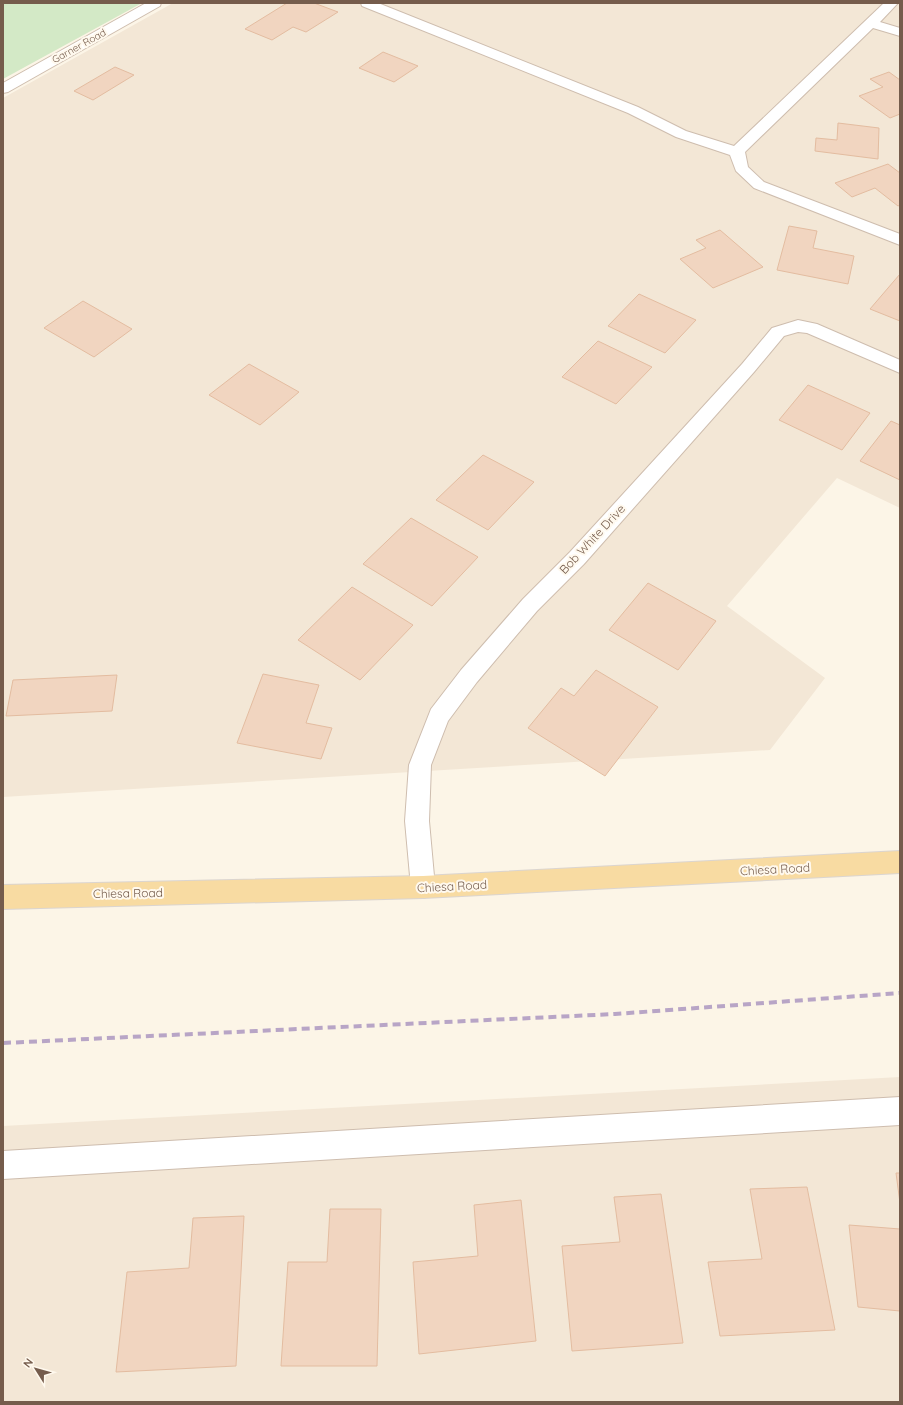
<svg xmlns="http://www.w3.org/2000/svg" width="903" height="1405" font-family="Quicksand,sans-serif">
	<rect width="100%" height="100%" fill="#fcf5e7"/>
	<!-- residential -->
	<path fill="#f3e7d6" d="M 173,3 L 900,3 L 900,508 L 837,478 L 727,606 L 825,678 L 770,750 L 3,797 L 3,98 Z
		M 900,1077 L 900,1402 L 3,1402 L 3,1126 Z"/>
	<!-- green -->
	<path fill="#d3e9c6" d="M 3,3 L 142,3 L 3,79 Z"/>
	<!-- building -->
	<path fill="#f1d5c0" stroke="#e3bca0" d="M 287,3 L 314,3 L 338,12 L 306,32 L 293,27 L 272,40 L 245,29 Z
		M 383,52 L 418,66 L 394,82 L 359,68 Z
		M 115,67 L 134,75 L 93,100 L 74,91 Z
		M 889,72 L 900,80 L 900,114 L 890,118 L 859,96 L 883,87 L 870,79 Z
		M 838,123 L 879,128 L 878,159 L 815,151 L 816,138 L 837,140 Z
		M 888,164 L 900,173 L 900,205 L 898,206 L 875,188 L 852,197 L 835,183 Z
		M 789,226 L 817,231 L 813,248 L 854,256 L 848,284 L 777,270 Z
		M 720,230 L 763,267 L 713,288 L 680,259 L 706,248 L 696,240 Z
		M 900,274 L 900,321 L 870,309 Z
		M 639,294 L 696,320 L 665,353 L 608,326 Z
		M 83,301 L 132,329 L 94,357 L 44,328 Z
		M 598,341 L 652,367 L 616,404 L 562,377 Z
		M 249,364 L 299,392 L 260,425 L 209,395 Z
		M 808,385 L 870,413 L 842,450 L 779,420 Z
		M 891,421 L 900,425 L 900,480 L 860,461 Z
		M 483,455 L 534,482 L 488,530 L 436,500 Z
		M 411,518 L 478,557 L 432,606 L 363,564 Z
		M 648,583 L 716,621 L 678,670 L 609,630 Z
		M 352,587 L 413,625 L 360,680 L 298,640 Z
		M 596,670 L 658,707 L 605,776 L 528,728 L 561,688 L 574,696 Z
		M 263,674 L 319,685 L 306,723 L 332,728 L 321,759 L 237,743 Z
		M 117,675 L 112,711 L 6,716 L 13,680 Z
		M 896,1173 L 900,1173 L 900,1203 Z
		M 807,1187 L 835,1330 L 720,1336 L 708,1262 L 762,1259 L 750,1189 Z
		M 661,1194 L 683,1343 L 572,1351 L 562,1246 L 620,1242 L 614,1197 Z
		M 521,1200 L 536,1341 L 419,1354 L 413,1262 L 478,1256 L 474,1205 Z
		M 330,1209 L 381,1209 L 377,1366 L 281,1366 L 288,1262 L 327,1262 Z
		M 244,1216 L 236,1366 L 116,1372 L 127,1272 L 189,1268 L 193,1218 Z
		M 849,1225 L 900,1229 L 900,1311 L 858,1307 Z"/>
	<g fill="none" stroke-linecap="round" stroke-linejoin="round">
		<defs>
			<path id="minor" d="M 146,3 L 161,3 L 160,6 L 8,92 L 3,93 L 3,83 Z
				M 361,3 L 378,3 L 638,107 L 686,131 L 734,146 L 884,3 L 898,3 L 880,22 L 900,28 L 900,36 L 873,28 L 745,152 L 748,167 L 764,182 L 900,234 L 900,245 L 754,188 L 736,171 L 730,155 L 676,137 L 628,113 L 362,6 Z
				M 798,320 L 817,324 L 900,360 L 900,373 L 807,333 L 798,332 L 784,336 L 754,372 L 584,564 L 537,611 L 477,682 L 448,721 L 431,765 L 429,821 L 435,887 L 432,895 L 423,898 L 414,895 L 411,887 L 405,821 L 409,765 L 431,709 L 461,670 L 523,599 L 570,552 L 742,364 L 772,328 Z
				M 900,1097 L 900,1125 L 3,1179 L 3,1151 Z"/>
			<path id="major" d="M 900,851 L 900,873 L 423,898 L 3,909 L 3,885 L 423,876 Z"/>
		</defs>
		<!-- minor casing -->
		<use href="#minor" stroke="#cebdae" stroke-width="2"/>
		<!-- major casing -->
		<use href="#major" stroke="#dbd5d0" stroke-width="2"/>
		<!-- minor -->
		<use href="#minor" fill="#fff" fill-rule="evenodd"/>
		<!-- major -->
		<use href="#major" fill="#f8dba2" fill-rule="evenodd"/>
		<!-- rail -->
		<path stroke="#b8a5c6" stroke-width="4" stroke-dasharray="8 5" stroke-linecap="butt" d="M 3,1043 L 615,1014 L 900,993"/>
	</g>
	<g text-anchor="middle" dominant-baseline="central" stroke-width="4" stroke-linejoin="round" paint-order="stroke">
		<!-- far-street labels -->
		<g font-size="10" fill="#755c4c" stroke="#fff9ee">
			<text transform="translate(79 46) rotate(-29)">Garner Road</text>
		</g>
		<!-- street labels -->
		<g font-size="12" fill="#755c4c" stroke="#fff9ee">
			<text transform="translate(592 539) rotate(-47)">Bob White Drive</text>
			<text transform="translate(775 869) rotate(-3)">Chiesa Road</text>
			<text transform="translate(452 886) rotate(-3)">Chiesa Road</text>
			<text transform="translate(128 893) rotate(-1)">Chiesa Road</text>
		</g>
	</g>
	<!-- border -->
	<rect width="903" height="1405" fill="none" stroke="#755c4c" stroke-width="8"/>
	<!-- north arrow -->
	<g transform="translate(36 1369) rotate(307)" stroke="#fff9ee" stroke-width="3" paint-order="stroke">
	<path d="M0-3L7 15L0 10L-7 15Z" fill="#755c4c"/>
	<text y="-6" font-size="11" font-weight="bold" text-anchor="middle" fill="#755c4c">N</text>
	</g>
</svg>
